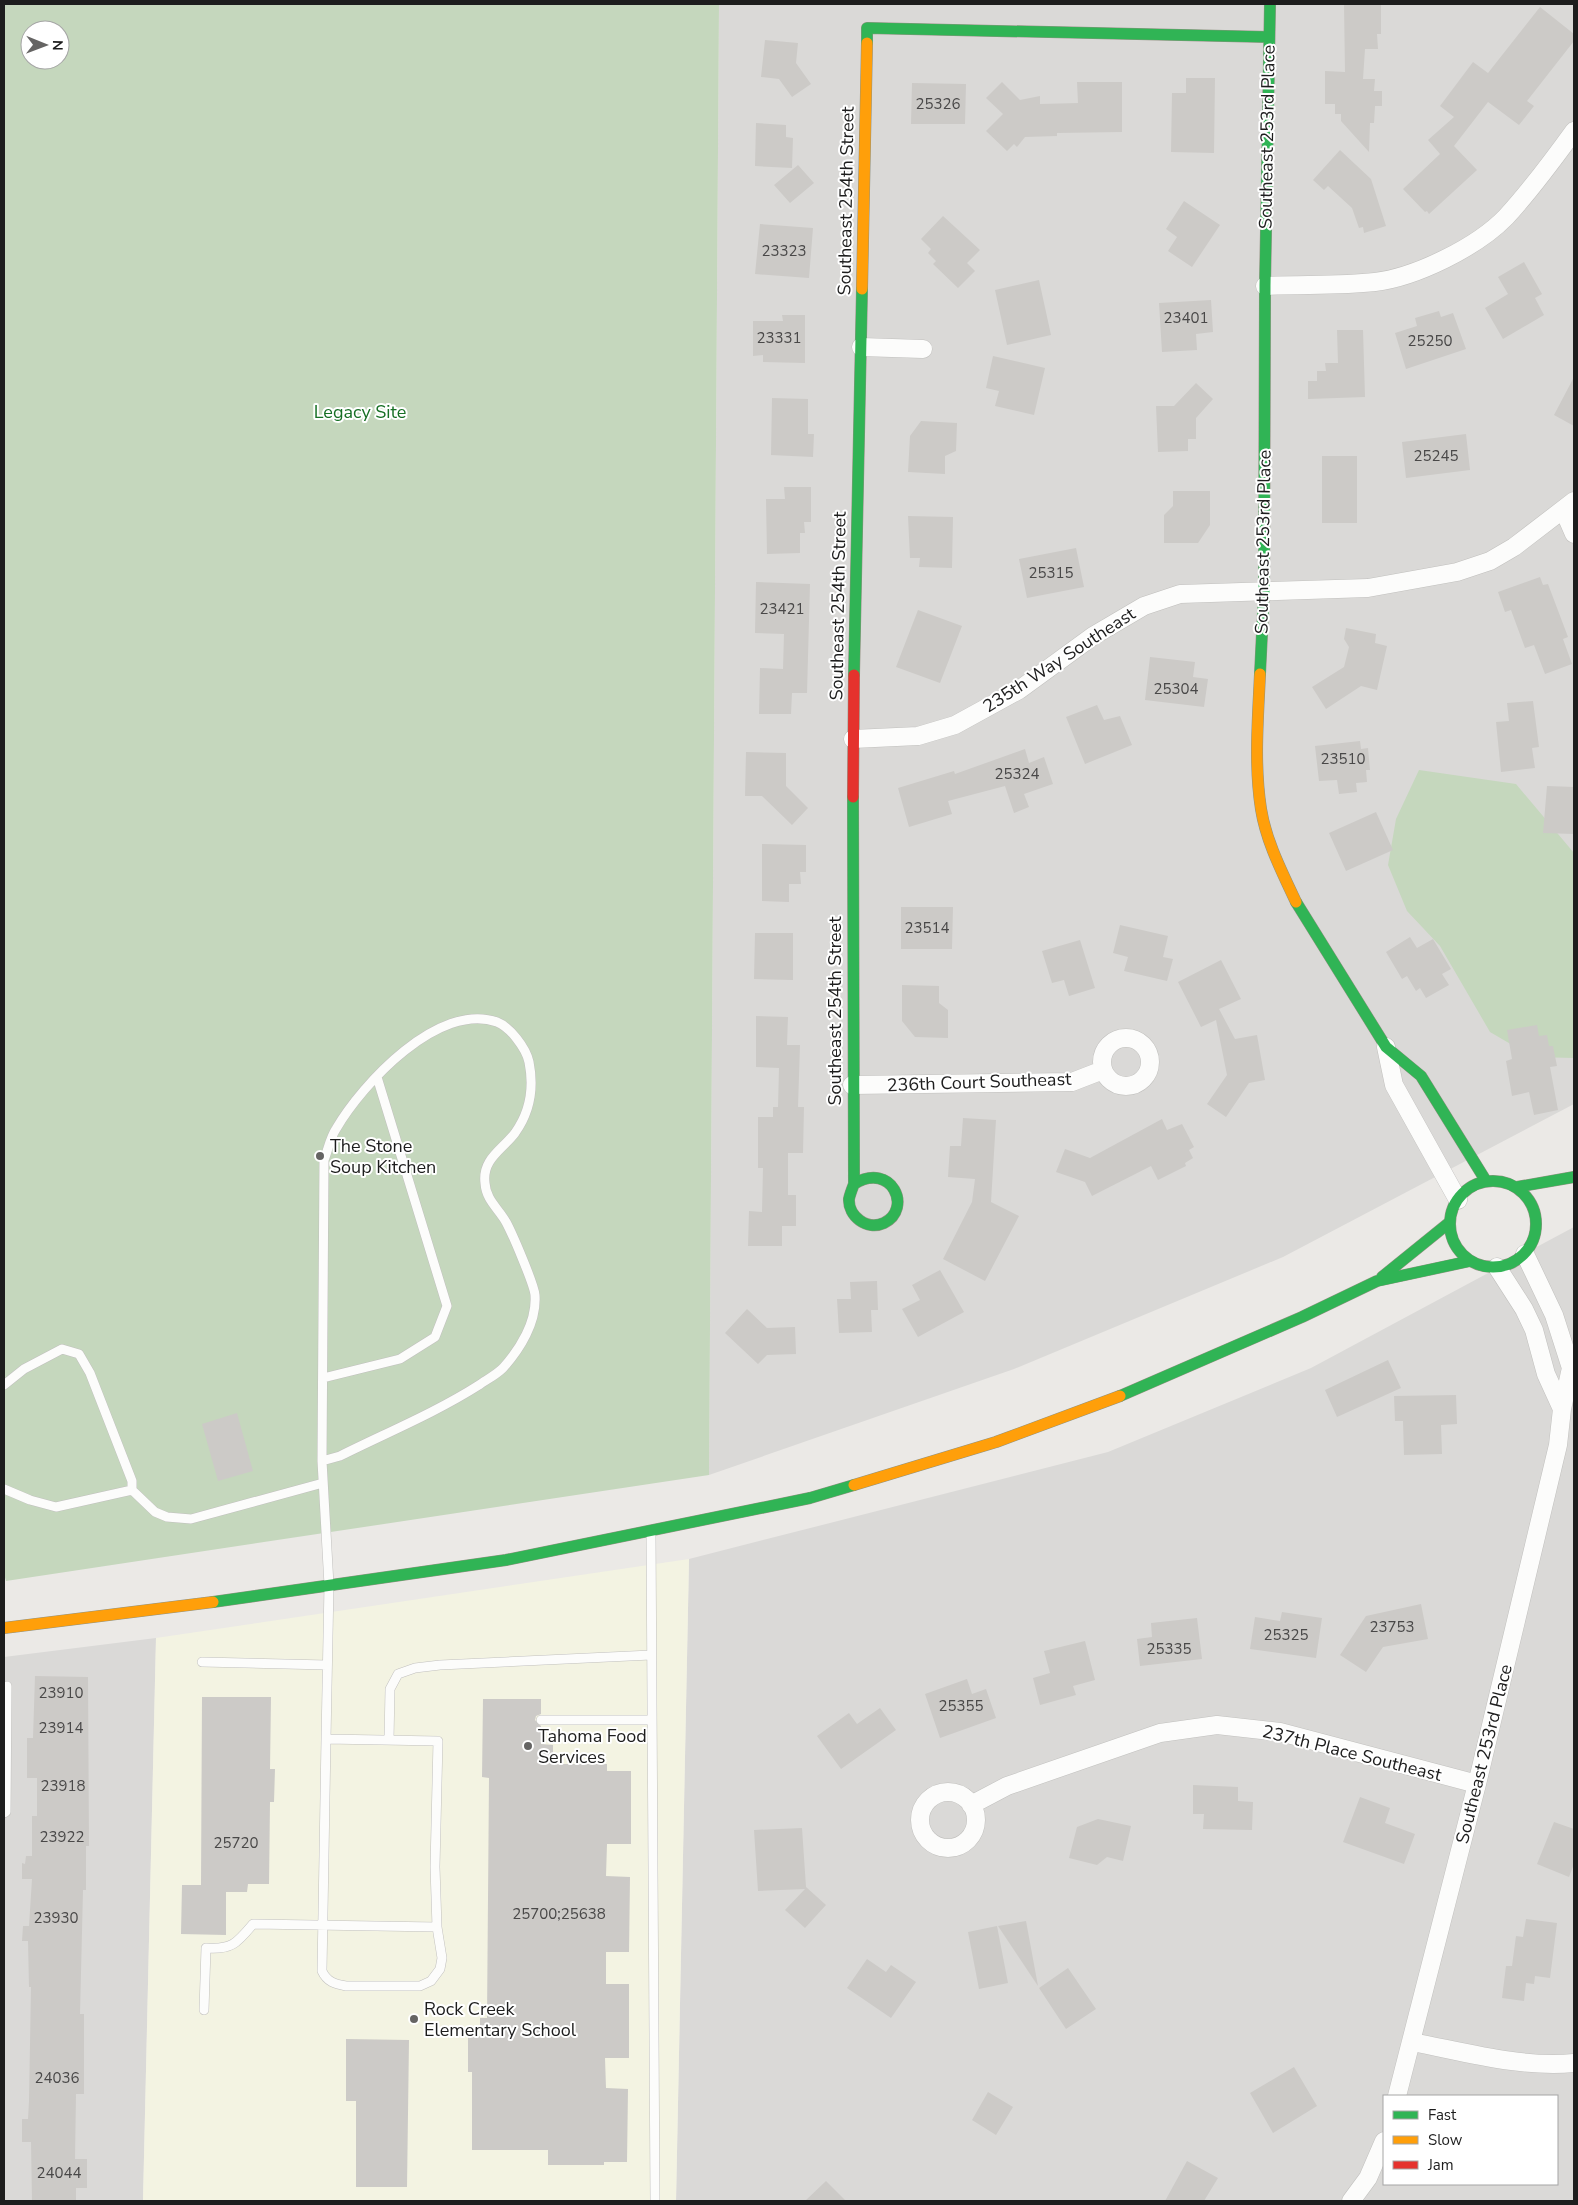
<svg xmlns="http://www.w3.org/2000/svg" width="1578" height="2205" font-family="'Nunito Sans',sans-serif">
	<rect width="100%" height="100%" fill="#ebe9e6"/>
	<!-- residential -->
	<path fill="#dad9d7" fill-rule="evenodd" d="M 719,4 L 1574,4 L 1574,1104 L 1283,1257 L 1014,1369 L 709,1475 Z
		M 1574,1227 L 1574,2201 L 676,2201 L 689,1559 L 1108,1452 L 1311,1368 ZM 1384,2096 L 1557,2096 L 1557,2184 L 1384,2184 Z
		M 156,1638 L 143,2201 L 4,2201 L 4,1657 Z"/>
	<!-- education -->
	<path fill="#f3f3e2" d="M 689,1559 L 676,2201 L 143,2201 L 156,1638 Z"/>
	<!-- forest -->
	<path fill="#c5d7bd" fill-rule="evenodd" d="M 4,4 L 719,4 L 709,1475 L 6,1581 L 4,1574 ZM 30,30 L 60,30 L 60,60 L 30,60 Z
		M 1419,770 L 1516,784 L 1574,853 L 1574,1058 L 1533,1057 L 1490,1032 L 1440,946 L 1407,911 L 1388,865 L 1396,819 Z"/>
	<!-- building -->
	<path fill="#cccac7" d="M 1344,4 L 1381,4 L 1381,34 L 1377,34 L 1378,49 L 1365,49 L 1363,79 L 1375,79 L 1374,91 L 1382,91 L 1382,106 L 1375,106 L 1374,123 L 1370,123 L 1369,152 L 1341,121 L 1341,114 L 1335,114 L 1335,104 L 1325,104 L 1325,71 L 1345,72 Z
		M 1540,7 L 1574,34 L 1574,41 L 1527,101 L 1534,106 L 1519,125 L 1488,102 L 1454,146 L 1477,170 L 1429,214 L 1427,211 L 1425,212 L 1403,189 L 1440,154 L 1428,140 L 1454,117 L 1440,106 L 1473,62 L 1488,73 Z
		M 765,40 L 798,43 L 796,63 L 811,84 L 792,97 L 779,79 L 761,77 Z
		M 1186,78 L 1215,78 L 1214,153 L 1171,152 L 1172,93 L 1186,93 Z
		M 1002,82 L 1020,100 L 1040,96 L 1040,104 L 1078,103 L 1077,82 L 1122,82 L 1122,132 L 1057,133 L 1057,136 L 1025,137 L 1017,147 L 1014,144 L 1007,151 L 986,131 L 1003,114 L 986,98 Z
		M 912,83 L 966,84 L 965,124 L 911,124 Z
		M 756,123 L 786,125 L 786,137 L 793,138 L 792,168 L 755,166 Z
		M 1340,150 L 1371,179 L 1386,226 L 1364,233 L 1363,227 L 1359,228 L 1352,208 L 1328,186 L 1324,190 L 1313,180 Z
		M 798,165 L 814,183 L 790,203 L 774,185 Z
		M 1184,201 L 1220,225 L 1192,267 L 1168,251 L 1177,237 L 1166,229 Z
		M 943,216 L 980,250 L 967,263 L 975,271 L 958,288 L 933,264 L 936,261 L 928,253 L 931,249 L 921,239 Z
		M 760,224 L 813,228 L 809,278 L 755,274 Z
		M 1524,262 L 1542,294 L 1535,298 L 1544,315 L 1503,339 L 1485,308 L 1508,294 L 1498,277 Z
		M 1039,280 L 1051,335 L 1007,345 L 995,290 Z
		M 1211,300 L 1213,332 L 1196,334 L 1197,350 L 1162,352 L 1159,303 Z
		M 1439,311 L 1441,317 L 1453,313 L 1466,349 L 1406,369 L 1395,333 L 1417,326 L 1415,318 Z
		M 782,315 L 805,315 L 805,363 L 763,362 L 763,355 L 753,356 L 753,321 L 783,321 Z
		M 1337,330 L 1363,330 L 1365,397 L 1308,399 L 1308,381 L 1317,381 L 1317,371 L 1326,371 L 1325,363 L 1338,363 Z
		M 993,356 L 1045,368 L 1034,415 L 995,406 L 999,391 L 986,388 Z
		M 1574,377 L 1574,426 L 1554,415 Z
		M 1196,383 L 1213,399 L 1196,418 L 1196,439 L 1188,439 L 1188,451 L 1158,452 L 1156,406 L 1174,406 Z
		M 772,398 L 808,399 L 808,434 L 814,434 L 813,457 L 771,455 Z
		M 921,421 L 957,423 L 956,451 L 945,456 L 945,474 L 908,472 L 910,436 Z
		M 1466,434 L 1470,470 L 1406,478 L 1402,442 Z
		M 1322,456 L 1357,456 L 1357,523 L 1322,523 Z
		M 784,487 L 811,487 L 811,522 L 804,522 L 805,533 L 800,533 L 800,553 L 767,554 L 766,499 L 785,499 Z
		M 1173,491 L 1210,491 L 1210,525 L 1198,543 L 1164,543 L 1164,515 L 1173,506 Z
		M 908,516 L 953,517 L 952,568 L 919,567 L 920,558 L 910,558 Z
		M 1076,548 L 1084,587 L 1027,598 L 1019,559 Z
		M 1540,577 L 1543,585 L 1548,584 L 1568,637 L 1563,639 L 1572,664 L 1545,674 L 1534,645 L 1525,648 L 1511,610 L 1505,612 L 1498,592 Z
		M 756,582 L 810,584 L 807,693 L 792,693 L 791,714 L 759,714 L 760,668 L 783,669 L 784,634 L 755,633 Z
		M 918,610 L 962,626 L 940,683 L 896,667 Z
		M 1346,628 L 1376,634 L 1375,643 L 1387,646 L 1377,690 L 1361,686 L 1326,709 L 1312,687 L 1344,667 L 1349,647 L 1344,639 Z
		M 1150,657 L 1195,662 L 1193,677 L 1208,679 L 1204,707 L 1145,700 Z
		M 1533,701 L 1539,747 L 1532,748 L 1535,768 L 1501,772 L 1496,722 L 1509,721 L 1507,703 Z
		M 1097,705 L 1104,720 L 1120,716 L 1132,745 L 1085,764 L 1066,717 Z
		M 1360,741 L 1361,749 L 1368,748 L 1370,770 L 1366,770 L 1367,782 L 1356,783 L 1357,792 L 1339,794 L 1337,780 L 1319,781 L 1315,746 Z
		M 1025,749 L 1029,763 L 1044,757 L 1053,784 L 1024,794 L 1029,807 L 1014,813 L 1005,786 L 948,801 L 952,814 L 909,827 L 898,788 L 954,771 L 955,774 Z
		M 746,752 L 786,753 L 786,786 L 808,808 L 792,825 L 762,796 L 745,796 Z
		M 1547,786 L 1574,787 L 1574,834 L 1543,833 Z
		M 1376,812 L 1393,850 L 1346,871 L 1329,833 Z
		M 762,844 L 806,845 L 806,872 L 800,872 L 801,884 L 789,884 L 789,902 L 762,901 Z
		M 901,907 L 953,907 L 952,949 L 901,949 Z
		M 1120,925 L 1168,936 L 1163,957 L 1173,959 L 1167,981 L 1124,971 L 1128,957 L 1113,953 Z
		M 755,933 L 793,933 L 793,980 L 754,979 Z
		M 1410,937 L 1417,948 L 1433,939 L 1451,969 L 1442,974 L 1449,985 L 1426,998 L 1420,988 L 1416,991 L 1407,976 L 1402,979 L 1386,952 Z
		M 1080,940 L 1095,988 L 1069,996 L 1064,980 L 1052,983 L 1042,951 Z
		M 1221,960 L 1241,999 L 1219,1009 L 1235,1039 L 1257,1035 L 1265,1080 L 1249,1083 L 1226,1117 L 1207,1104 L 1227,1075 L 1216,1020 L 1201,1027 L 1178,982 Z
		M 902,985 L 939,986 L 939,1003 L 948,1010 L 948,1038 L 915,1037 L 902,1021 Z
		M 756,1016 L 788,1017 L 787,1045 L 800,1045 L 798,1107 L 804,1107 L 803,1153 L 788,1153 L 788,1195 L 796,1195 L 796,1226 L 782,1226 L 782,1246 L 748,1246 L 749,1211 L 762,1212 L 763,1168 L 758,1168 L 758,1117 L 773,1117 L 773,1107 L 778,1107 L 779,1068 L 756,1067 Z
		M 1537,1025 L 1539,1036 L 1547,1035 L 1549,1046 L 1553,1046 L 1557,1066 L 1550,1067 L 1558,1110 L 1534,1115 L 1529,1092 L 1512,1096 L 1506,1061 L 1512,1059 L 1507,1030 Z
		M 963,1118 L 996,1120 L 991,1202 L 1019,1216 L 985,1281 L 943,1259 L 972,1202 L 975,1179 L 948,1177 L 950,1146 L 961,1146 Z
		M 1162,1119 L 1167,1130 L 1182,1124 L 1194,1147 L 1189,1150 L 1193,1158 L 1185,1163 L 1186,1166 L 1158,1180 L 1151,1166 L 1092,1196 L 1085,1182 L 1056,1172 L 1065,1149 L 1090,1158 Z
		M 940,1270 L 964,1312 L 918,1337 L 902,1309 L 920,1300 L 912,1285 Z
		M 877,1281 L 878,1310 L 871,1310 L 872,1332 L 839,1333 L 837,1299 L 851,1299 L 850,1282 Z
		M 747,1309 L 767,1328 L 795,1327 L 796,1354 L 767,1355 L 758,1364 L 725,1333 Z
		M 1388,1360 L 1401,1388 L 1337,1417 L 1325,1390 Z
		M 1456,1395 L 1457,1424 L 1441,1425 L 1442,1454 L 1404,1455 L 1403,1421 L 1395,1421 L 1394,1396 Z
		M 237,1413 L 253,1471 L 218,1481 L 202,1424 Z
		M 1421,1604 L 1428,1639 L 1383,1647 L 1366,1672 L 1340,1655 L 1366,1616 Z
		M 1282,1612 L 1322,1618 L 1316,1658 L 1250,1649 L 1255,1617 L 1280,1621 Z
		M 1197,1618 L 1202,1659 L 1140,1666 L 1137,1639 L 1152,1637 L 1151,1623 Z
		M 1085,1641 L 1095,1680 L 1073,1686 L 1076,1695 L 1040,1705 L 1033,1678 L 1050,1673 L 1044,1651 Z
		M 35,1676 L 88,1677 L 89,1846 L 86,1846 L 86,1890 L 83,1890 L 80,2014 L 84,2014 L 84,2094 L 76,2094 L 75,2159 L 87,2159 L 87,2188 L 76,2188 L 76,2201 L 32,2201 L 31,2142 L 22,2142 L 22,2119 L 28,2119 L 29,2101 L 31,1987 L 29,1987 L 28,1941 L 22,1941 L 23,1926 L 29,1926 L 32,1879 L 22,1879 L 22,1863 L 25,1864 L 26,1856 L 32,1856 L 32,1816 L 37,1816 L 37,1778 L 27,1778 L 27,1738 L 33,1738 Z
		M 967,1679 L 972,1694 L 986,1689 L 996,1718 L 940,1738 L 925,1694 Z
		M 202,1697 L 271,1697 L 270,1769 L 275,1769 L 274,1802 L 270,1802 L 269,1884 L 248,1884 L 247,1892 L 226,1892 L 226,1935 L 181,1934 L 182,1885 L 201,1885 Z
		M 483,1699 L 541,1699 L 541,1714 L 536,1716 L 535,1720 L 541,1726 L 541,1744 L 553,1745 L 553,1764 L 607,1764 L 607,1771 L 631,1771 L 631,1844 L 607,1844 L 606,1876 L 630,1877 L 629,1952 L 606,1952 L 606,1984 L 629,1984 L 629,2058 L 605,2058 L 606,2088 L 628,2089 L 627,2162 L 604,2162 L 604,2165 L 548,2165 L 548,2150 L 472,2150 L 472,2072 L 468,2072 L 468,2036 L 480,2036 L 480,2018 L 487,2018 L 489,1778 L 482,1777 Z
		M 880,1708 L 896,1730 L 841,1769 L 817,1736 L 849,1713 L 857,1724 Z
		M 1193,1785 L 1238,1787 L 1238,1801 L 1253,1802 L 1252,1830 L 1203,1829 L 1204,1814 L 1193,1814 Z
		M 1360,1797 L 1390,1808 L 1385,1823 L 1415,1834 L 1404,1864 L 1343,1842 Z
		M 1098,1819 L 1131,1826 L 1123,1861 L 1107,1857 L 1097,1865 L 1069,1858 L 1077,1827 Z
		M 1554,1822 L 1574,1829 L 1574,1864 L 1569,1877 L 1537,1864 Z
		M 802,1828 L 806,1887 L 826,1905 L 805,1928 L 785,1910 L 805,1889 L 758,1891 L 754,1830 Z
		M 1526,1919 L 1557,1923 L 1550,1978 L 1535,1976 L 1534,1984 L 1526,1983 L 1524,2001 L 1502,1998 L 1506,1966 L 1512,1966 L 1516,1936 L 1523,1937 Z
		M 1026,1921 L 1038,1986 L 998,1926 Z
		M 997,1926 L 1008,1983 L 979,1989 L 968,1932 Z
		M 867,1959 L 886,1972 L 891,1965 L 916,1982 L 891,2018 L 847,1988 Z
		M 1068,1968 L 1096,2009 L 1066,2029 L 1039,1988 Z
		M 346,2039 L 409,2040 L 407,2187 L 356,2187 L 356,2101 L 346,2101 Z
		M 1294,2067 L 1317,2106 L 1273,2133 L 1250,2093 Z
		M 988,2092 L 1013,2107 L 996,2135 L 972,2120 Z
		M 1187,2161 L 1218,2178 L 1204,2201 L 1165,2201 Z
		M 826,2181 L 846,2201 L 805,2201 Z"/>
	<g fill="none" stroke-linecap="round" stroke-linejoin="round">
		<defs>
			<path id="lane" d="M 323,1378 L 400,1359 L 435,1337 L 447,1306 L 377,1077
				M 4,1385 L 24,1369 L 62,1349 L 79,1354 L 90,1373 L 132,1481 L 132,1490 L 56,1507 L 30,1500 L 4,1489
				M 322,1461 L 340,1456 C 386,1433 435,1413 479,1385 C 486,1380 496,1375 503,1368 C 520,1349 537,1322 535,1295 C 534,1284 512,1233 506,1222 C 498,1208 486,1200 485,1183 C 482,1159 502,1150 515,1133 C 530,1112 534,1087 529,1062 C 526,1048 510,1027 497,1022 C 439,1001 362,1084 336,1129 C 330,1138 328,1150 324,1160 L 322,1461 L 329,1585 L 326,1739 L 438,1741 L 435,1867 L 437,1927 L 442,1958 L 440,1969 L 431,1981 L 420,1986 L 346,1986 C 335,1984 327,1982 322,1971 L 326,1739
				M 132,1490 L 155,1512 L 167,1517 L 191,1519 L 323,1483
				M 651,1535 L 655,2201
				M 202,1662 L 327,1665
				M 541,1720 L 652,1720
				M 389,1740 L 390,1689 L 398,1674 L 415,1668 L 440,1665 L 651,1655
				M 4,1813 L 6,1812 L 7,1686
				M 204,2010 L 206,1948 C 232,1950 237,1943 253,1924 L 437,1927"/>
			<path id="street" d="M 1265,286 C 1301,284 1339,286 1375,282 C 1416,277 1477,247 1506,217 C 1531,190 1553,160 1574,131
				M 861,347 L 923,349
				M 1564,511 L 1574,534
				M 853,739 L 918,736 L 955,725 L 1019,690 L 1093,636 L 1144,606 L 1180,594 L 1368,588 L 1457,572 L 1490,561 L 1514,547 L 1574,501
				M1102 1062a24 24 0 1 1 48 0a24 24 0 1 1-48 0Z
				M 1386,1047 L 1394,1085 L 1458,1200
				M 852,1085 L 1072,1082 L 1103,1070
				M 1497,1267 L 1524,1309 L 1534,1330 L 1546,1374 L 1562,1409
				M920 1820a28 28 0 1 1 56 0a28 28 0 1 1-56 0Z
				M 971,1805 L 1007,1786 L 1160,1733 L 1217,1725 L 1280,1732 L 1477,1784
				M 1412,2042 C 1465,2052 1520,2068 1574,2063
				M 1397,2096 L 1477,1784 L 1558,1445 L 1562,1409 L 1571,1368 L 1554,1315 L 1525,1254
				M 1351,2201 L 1368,2178 L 1384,2141"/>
			<path id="fast" d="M 867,43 L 867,28 L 1269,37
				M 1260,674 L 1264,592 L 1265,286 L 1270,4
				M 854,675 L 862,289
				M 853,797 L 854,1184 C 852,1189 850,1194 849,1199 C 848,1216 867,1231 884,1223 C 913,1209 892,1161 854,1184
				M 1296,902 L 1386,1047 L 1421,1076 L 1486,1181
				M1450 1224a43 43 0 1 1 86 0a43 43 0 1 1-86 0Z
				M 1517,1187 L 1574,1177
				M 1382,1277 L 1450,1222
				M 1120,1396 L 1302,1317 L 1377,1281 L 1470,1261
				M 213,1602 L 506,1560 L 810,1498 L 854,1485"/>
			<path id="slow" d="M 862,289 L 867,43
				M 1260,674 C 1258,719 1254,764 1261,809 C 1266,841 1282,872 1296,902
				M 854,1485 L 996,1442 L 1120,1396
				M 4,1628 L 213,1602"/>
			<path id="jam" d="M 853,797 L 854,675"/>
		</defs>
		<!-- lane casing -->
		<use href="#lane" stroke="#c1c0be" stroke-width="10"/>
		<!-- street casing -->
		<use href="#street" stroke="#c1c0be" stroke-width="19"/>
		<!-- fast casing -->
		<use href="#fast" stroke="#909280" stroke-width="12"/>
		<!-- slow casing -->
		<use href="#slow" stroke="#909280" stroke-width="12"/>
		<!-- jam casing -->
		<use href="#jam" stroke="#909280" stroke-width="12"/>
		<!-- lane -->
		<use href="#lane" stroke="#fcfcfb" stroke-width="9"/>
		<!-- street -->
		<use href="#street" stroke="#fcfcfb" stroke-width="18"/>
		<!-- fast -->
		<use href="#fast" stroke="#30b455" stroke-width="11"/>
		<!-- slow -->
		<use href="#slow" stroke="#ff9f0a" stroke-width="11"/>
		<!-- jam -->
		<use href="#jam" stroke="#e5322d" stroke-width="11"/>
	</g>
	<!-- markers -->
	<g fill="#656463" stroke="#fff" stroke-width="2">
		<circle cx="320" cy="1156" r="5"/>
		<circle cx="528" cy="1746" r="5"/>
		<circle cx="414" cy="2019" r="5"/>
	</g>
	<g text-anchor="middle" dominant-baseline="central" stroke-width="4" stroke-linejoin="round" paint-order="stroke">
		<!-- number labels -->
		<g font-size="15" fill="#494848">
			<text x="938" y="104">25326</text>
			<text x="784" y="251">23323</text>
			<text x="1186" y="318">23401</text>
			<text x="779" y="338">23331</text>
			<text x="1430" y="341">25250</text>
			<text x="1436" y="456">25245</text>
			<text x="1051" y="573">25315</text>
			<text x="782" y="609">23421</text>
			<text x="1176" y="689">25304</text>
			<text x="1343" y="759">23510</text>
			<text x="1017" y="774">25324</text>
			<text x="927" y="928">23514</text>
			<text x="1392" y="1627">23753</text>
			<text x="1286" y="1635">25325</text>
			<text x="1169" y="1649">25335</text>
			<text x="61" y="1693">23910</text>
			<text x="961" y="1706">25355</text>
			<text x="61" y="1728">23914</text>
			<text x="63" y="1786">23918</text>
			<text x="62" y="1837">23922</text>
			<text x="236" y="1843">25720</text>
			<text x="559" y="1914">25700;25638</text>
			<text x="56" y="1918">23930</text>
			<text x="57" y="2078">24036</text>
			<text x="59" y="2173">24044</text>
		</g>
		<!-- street labels -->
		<g font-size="18" fill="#1d1d1d" stroke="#fff">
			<text transform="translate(1267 137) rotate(-89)">Southeast 253rd Place</text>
			<text transform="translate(846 201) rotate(-89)">Southeast 254th Street</text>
			<text transform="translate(1263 542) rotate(-89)">Southeast 253rd Place</text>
			<text transform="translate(838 606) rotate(-89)">Southeast 254th Street</text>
			<text transform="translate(1059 660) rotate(-33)">235th Way Southeast</text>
			<text transform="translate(835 1011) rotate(-90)">Southeast 254th Street</text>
			<text transform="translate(979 1082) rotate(-2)">236th Court Southeast</text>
			<text transform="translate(1352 1753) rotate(14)">237th Place Southeast</text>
			<text transform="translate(1484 1754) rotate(-76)">Southeast 253rd Place</text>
		</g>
		<!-- park labels -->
		<g font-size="18" fill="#166f24" stroke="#fff">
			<text x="360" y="412">Legacy Site</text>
		</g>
		<!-- poi labels -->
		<g font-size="18" fill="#1d1d1d" stroke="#fff" text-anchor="start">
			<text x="330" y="1146">The Stone<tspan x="330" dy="21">Soup Kitchen</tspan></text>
			<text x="538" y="1736">Tahoma Food<tspan x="538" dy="21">Services</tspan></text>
			<text x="424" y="2009">Rock Creek<tspan x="424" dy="21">Elementary School</tspan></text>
		</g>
	</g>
	<!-- border -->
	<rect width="1578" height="2205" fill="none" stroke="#1d1d1d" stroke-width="10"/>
	<!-- legend -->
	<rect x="1383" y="2095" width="175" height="90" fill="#ffffff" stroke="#a5a5a5"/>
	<rect x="1393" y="2111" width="25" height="8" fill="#30b455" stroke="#a5a5a5"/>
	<text x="1428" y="2120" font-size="15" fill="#1d1d1d">Fast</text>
	<rect x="1393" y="2136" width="25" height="8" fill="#ff9f0a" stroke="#a5a5a5"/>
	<text x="1428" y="2145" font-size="15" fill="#1d1d1d">Slow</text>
	<rect x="1393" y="2161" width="25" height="8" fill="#e5322d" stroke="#a5a5a5"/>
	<text x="1428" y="2170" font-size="15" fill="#1d1d1d">Jam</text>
	<!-- north arrow -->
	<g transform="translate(45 45) rotate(91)"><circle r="24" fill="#ffffff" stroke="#a5a5a5"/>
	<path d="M0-4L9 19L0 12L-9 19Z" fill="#656463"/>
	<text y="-8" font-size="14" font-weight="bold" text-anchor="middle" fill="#1d1d1d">N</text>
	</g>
</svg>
